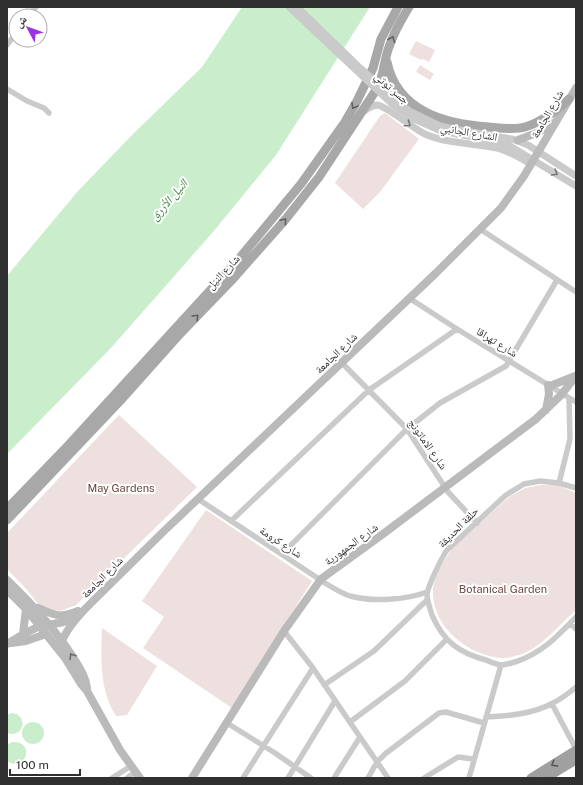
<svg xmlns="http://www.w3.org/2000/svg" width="583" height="785" font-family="'Public Sans','Noto Naskh Arabic',sans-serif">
	<rect width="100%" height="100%" fill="#fff"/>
	<!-- green -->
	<path fill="#ede0de" d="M 416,41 L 435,50 L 429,62 L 423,59 L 421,60 L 409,54 Z
		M 420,65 L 434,74 L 430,80 L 416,72 Z
		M 385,113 L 419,139 L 380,192 L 363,209 L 335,183 L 380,116 Z
		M 119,415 L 197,487 L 76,605 L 61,611 L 48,609 L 38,604 L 28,591 L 7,569 L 7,533 Z
		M 541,485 L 557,485 L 576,493 L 576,610 C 560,624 540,649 519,655 C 514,656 506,659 501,658 C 468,655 432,627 433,591 C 433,577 446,558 453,547 L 509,497 L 525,488 Z
		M 206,510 L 312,581 L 232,708 L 143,648 L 164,617 L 142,601 Z
		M 102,628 L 157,666 L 127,715 L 116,716 C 99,690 101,657 102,628 Z"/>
	<!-- water -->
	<path fill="#caedcc" d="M 242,7 L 370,7 L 276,155 L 213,232 L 110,349 L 7,454 L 7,276 L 78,191 L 133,134 L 202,67 Z
		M 12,713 C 29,715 24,739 7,733 L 7,715 Z
		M22 733a11 11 0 1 1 22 0a11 11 0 1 1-22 0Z
		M 12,742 C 36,740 26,774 7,761 L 7,745 Z"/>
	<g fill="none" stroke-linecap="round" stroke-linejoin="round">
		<!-- minor -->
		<path stroke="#cacaca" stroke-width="5.5" d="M 29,16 L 36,7
			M 7,45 L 16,33
			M 7,89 L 27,101 L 44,108 L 49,113
			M 480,229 L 576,292
			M 409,298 L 457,329 L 576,402
			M 341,362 L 407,429 L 448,492 L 477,523
			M 559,483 L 570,439 L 569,398
			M 576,488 L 559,483 L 540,481 L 524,484 L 506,495 L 493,507 L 447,550 C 442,557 428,586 427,594 C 427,601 430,608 432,615 C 443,641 459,653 486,660 C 490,662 496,664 500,665 C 505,665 511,663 515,662 C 541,654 558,636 576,617
			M 198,499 L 325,583 C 333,588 341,593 350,596 C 372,602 406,600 427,592
			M 231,521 L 369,390 L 457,329
			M 282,554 L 407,429 L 440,403 L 506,366 L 557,280
			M 570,623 L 576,629
			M 284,631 L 313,668 L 388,778
			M 324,685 L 374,651 L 427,600
			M 552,704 L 576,749
			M 486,717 C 508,716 533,714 553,703 C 561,699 569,693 576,687
			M 350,722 L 405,681 L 446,640
			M 227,723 L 275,753 L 311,778
			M 112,778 L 131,766
			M 127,778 L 135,772
			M 243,778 L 313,668
			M 288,778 L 335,701
			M 334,778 L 360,737
			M 368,778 L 377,762 L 385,754 L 439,713 L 446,712 L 484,723
			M 424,778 L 458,757 L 473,759
			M 469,778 L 501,665"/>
		<!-- tertiary -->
		<path stroke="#cacaca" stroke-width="7" d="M 362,112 C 366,110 371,106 376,105 C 384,104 414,129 425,134 C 448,144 474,143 497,148 C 509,151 520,158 531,164
			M 505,138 L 512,139 L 528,145 L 576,176
			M 505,143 L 576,186"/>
		<!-- secondary -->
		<path stroke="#bababa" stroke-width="8" d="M 518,140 L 539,132 L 554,123
			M 550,386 L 575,376
			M 546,410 L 549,394 L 548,385
			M 7,580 C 32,604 54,628 73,657 C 79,667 86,677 87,688
			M 7,590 L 26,609 L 65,658 L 81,684 L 87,691 L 120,750 L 140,778
			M 38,608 C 55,615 59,619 78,611
			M 23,634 L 26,609
			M 11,643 L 26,641 L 46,634
			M 7,644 C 18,637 29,630 41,626 C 55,623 66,624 77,615
			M 59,650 C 63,632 78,616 91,603 L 163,532 L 436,273 L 501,208 L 524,176 L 576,88
			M 192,778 L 284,631 L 321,579 L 383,534 L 536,419 L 561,395 L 576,376"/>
		<!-- primary -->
		<path stroke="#a8a8a8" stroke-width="9" d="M 387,62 C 397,111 444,124 489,127 C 500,128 514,130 525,127 C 542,122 556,111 569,99
			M 7,509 L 64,450 L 238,260 L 301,184 L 345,122 L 357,101 L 373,68 L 381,39 L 398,7
			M 7,520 L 120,401 L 178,336 L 231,281 L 285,220 L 319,177 L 378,87 C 384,74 384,60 389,47 C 394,32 401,20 409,7"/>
		<!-- trunk -->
		<path stroke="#a0a0a0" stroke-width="9" d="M 531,778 L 576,750
			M 546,778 L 576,760"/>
		<!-- tertiary-bridge -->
		<path stroke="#cacaca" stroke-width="7" d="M 289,7 L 392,104 L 412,118 L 441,131 L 505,143
			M 297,7 L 360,68 L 409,111 L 440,126 L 454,129 L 505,138"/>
	</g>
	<!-- one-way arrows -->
	<defs><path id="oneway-chevron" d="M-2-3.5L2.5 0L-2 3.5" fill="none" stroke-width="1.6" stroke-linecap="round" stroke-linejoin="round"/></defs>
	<g stroke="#606060">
		<use href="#oneway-chevron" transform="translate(392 39) rotate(-68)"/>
		<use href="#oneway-chevron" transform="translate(354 106) rotate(120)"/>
		<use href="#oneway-chevron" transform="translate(284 221) rotate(-50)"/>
		<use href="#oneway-chevron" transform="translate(196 317) rotate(-46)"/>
	</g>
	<g stroke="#757575">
		<use href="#oneway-chevron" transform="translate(408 124) rotate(35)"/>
		<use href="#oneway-chevron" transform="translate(555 173) rotate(31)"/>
	</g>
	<use stroke="#6e6e6e" href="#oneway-chevron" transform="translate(72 656) rotate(-122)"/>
	<use stroke="#575757" href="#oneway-chevron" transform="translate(554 764) rotate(148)"/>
	<g text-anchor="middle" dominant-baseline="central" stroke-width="4" stroke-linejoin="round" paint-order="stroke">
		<!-- street labels -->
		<g font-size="11" fill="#303030" stroke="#fff">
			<text transform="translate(392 88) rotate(41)">جسر توتي</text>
			<text transform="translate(547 114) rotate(-60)">شارع الجامعة</text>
			<text transform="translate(469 132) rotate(10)">الشارع الجانبي</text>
			<text transform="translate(223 272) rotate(-47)">شارع النيل</text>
			<text transform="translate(497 342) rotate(32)">شارع تهراقا</text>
			<text transform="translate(336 353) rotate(-44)">شارع الجامعة</text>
			<text transform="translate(428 444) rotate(55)">شارع الاماتونج</text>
			<text transform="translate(458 527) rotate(-45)">حلقة الحديقة</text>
			<text transform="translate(281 542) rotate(33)">شارع كرومة</text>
			<text transform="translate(351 544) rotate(-36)">شارع الجمهورية</text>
			<text transform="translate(102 577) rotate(-45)">شارع الجامعة</text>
		</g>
		<!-- park labels -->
		<g font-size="11" fill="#6c453c" stroke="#fff">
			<text x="121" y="488">May Gardens</text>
			<text x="503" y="589">Botanical Garden</text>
		</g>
		<!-- water labels -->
		<g font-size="12" font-style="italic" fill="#39863b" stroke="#fff">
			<text transform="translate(169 200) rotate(-49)">النيل الأزرق</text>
		</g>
	</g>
	<!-- border -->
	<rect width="583" height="785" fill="none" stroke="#303030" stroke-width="16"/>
	<!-- north arrow -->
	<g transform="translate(28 28) rotate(311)"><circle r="19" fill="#ffffff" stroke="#acacac"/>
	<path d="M0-3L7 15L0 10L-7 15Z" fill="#9b32e6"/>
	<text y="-6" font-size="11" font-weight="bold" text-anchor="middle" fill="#303030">ش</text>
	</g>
	<!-- scale -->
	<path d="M10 769v6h70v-6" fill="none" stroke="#303030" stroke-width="2"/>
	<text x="16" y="769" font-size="12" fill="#303030" stroke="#ffffff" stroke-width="3" paint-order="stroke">100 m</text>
</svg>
